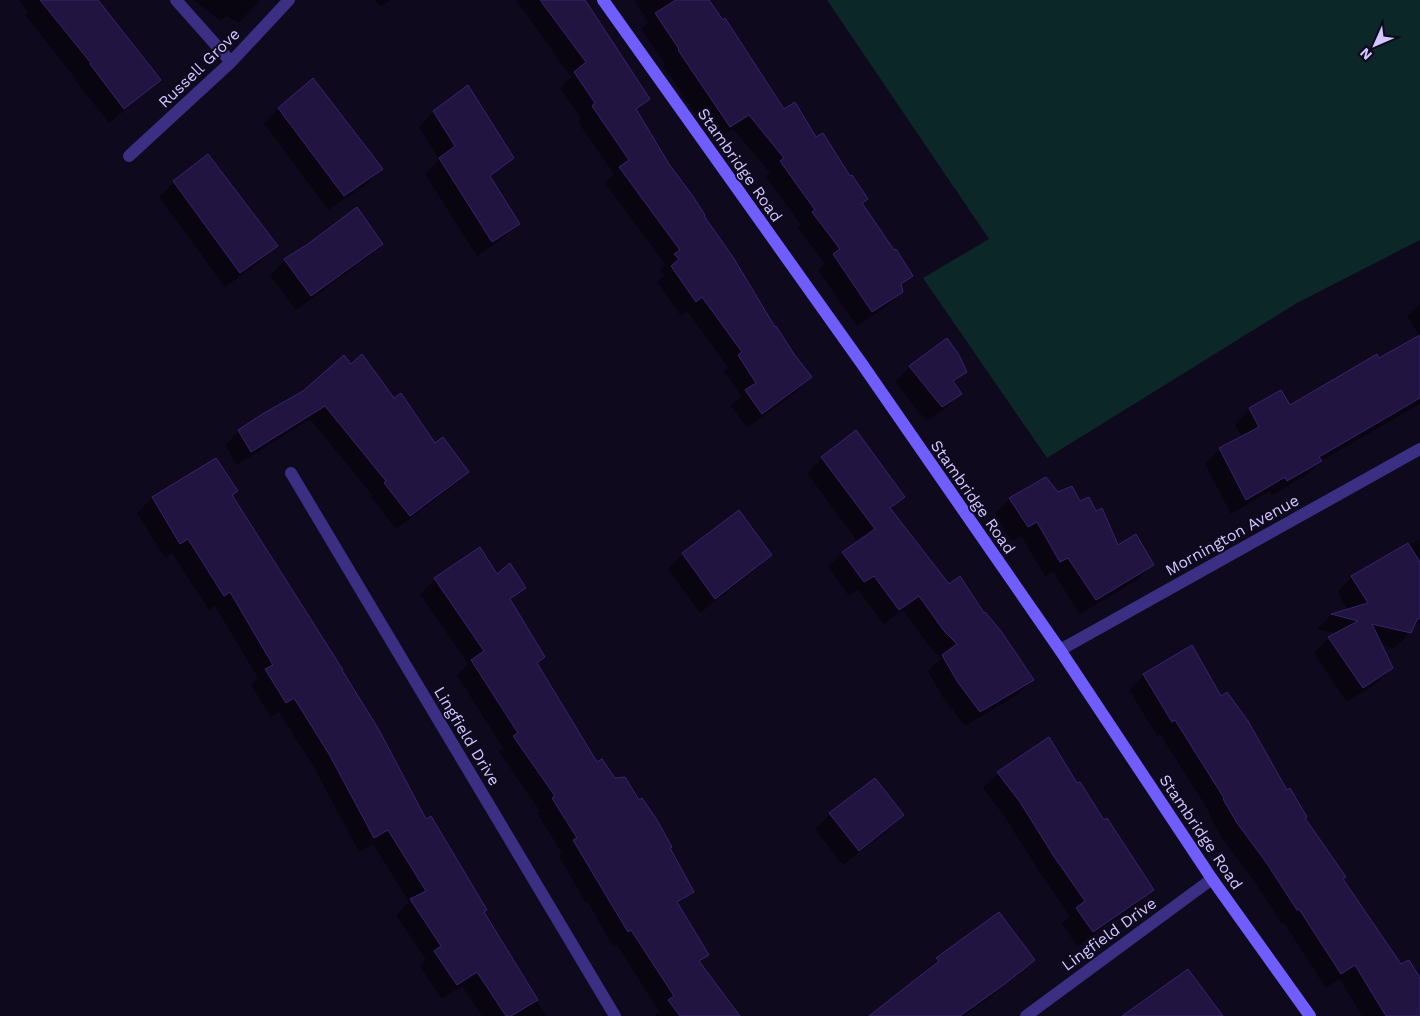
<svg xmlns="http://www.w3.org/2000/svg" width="1420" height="1016" font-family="'Work Sans',sans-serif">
	<rect width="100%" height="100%" fill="#0f091e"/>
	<!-- green -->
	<path fill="#0c2728" d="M 827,0 L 1420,0 L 1420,240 L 1297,303 L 1047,458 L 923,278 L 989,239 Z"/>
	<!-- shadow -->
	<path fill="#0007" d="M 19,0 L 95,0 L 159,79 L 144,94 L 109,123 L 75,80 L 76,79 L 25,15 L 28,12 Z
		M 193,0 L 260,0 L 239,23 L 226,16 L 221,21 Z
		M 375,0 L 390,0 L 380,7 Z
		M 516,0 L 584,0 L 649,98 L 636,111 L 668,165 L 702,215 L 775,329 L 810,377 L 796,392 L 747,428 L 731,406 L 741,396 L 724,371 L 728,367 L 687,311 L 681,316 L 657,282 L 664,275 L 660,270 L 665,264 L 605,183 L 614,174 L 578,122 L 581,118 L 560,88 L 571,77 Z
		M 634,0 L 708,0 L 784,110 L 816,139 L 867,199 L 861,204 L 911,276 L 900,287 L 902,291 L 887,306 L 857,326 L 818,270 L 825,264 L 798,228 L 801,225 L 766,177 L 770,173 L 733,129 L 715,141 L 663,66 L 665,64 L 641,29 L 648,22 Z
		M 468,87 L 512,158 L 490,178 L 518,224 L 503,238 L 477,256 L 425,174 L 439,159 L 419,127 L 433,112 Z
		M 279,108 L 381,169 L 367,184 L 328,210 L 264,123 Z
		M 174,182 L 276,246 L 261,261 L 225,287 L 159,197 Z
		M 382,244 L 367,258 L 296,310 L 270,275 L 285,260 L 309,245 Z
		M 1420,304 L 1420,404 L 1321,461 L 1305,476 L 1272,495 L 1270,491 L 1231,514 L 1205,464 L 1220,449 L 1242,437 L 1235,424 L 1250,409 L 1281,391 L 1289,407 L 1420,337 L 1407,316 Z
		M 351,366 L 394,400 L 435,445 L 467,472 L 453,486 L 396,529 L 371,497 L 373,496 L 310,419 L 237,465 L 225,445 L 239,431 Z
		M 910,367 L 965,372 L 953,384 L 960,394 L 945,409 L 926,421 L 895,382 Z
		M 822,458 L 903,497 L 890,510 L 949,586 L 984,614 L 1032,680 L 1017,695 L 965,726 L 942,696 L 928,671 L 941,658 L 929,646 L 903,610 L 884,624 L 858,590 L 849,596 L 828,567 L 842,553 L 858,542 L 807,473 Z
		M 215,460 L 236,491 L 231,496 L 340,671 L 425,821 L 546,1016 L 482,1016 L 462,986 L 442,999 L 420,967 L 426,960 L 396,915 L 409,902 L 373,844 L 359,852 L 315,769 L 279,712 L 271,717 L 251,685 L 258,678 L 215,606 L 209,610 L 172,553 L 165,558 L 137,513 L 152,498 Z
		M 1057,494 L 1079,503 L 1095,512 L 1118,547 L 1152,565 L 1137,580 L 1080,614 L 1053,572 L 1045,576 L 1021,536 L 1012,541 L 995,514 L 1009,499 Z
		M 1420,539 L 1420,623 L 1412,628 L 1410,633 L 1394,648 L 1381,644 L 1392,668 L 1377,683 L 1347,702 L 1314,653 L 1329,638 L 1337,634 L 1317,629 L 1331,615 L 1348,610 L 1337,592 L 1352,577 Z
		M 683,554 L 770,555 L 755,570 L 700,613 L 668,569 Z
		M 496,576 L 524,588 L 510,601 L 544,657 L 537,664 L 596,764 L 615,780 L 668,849 L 692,891 L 678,905 L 707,955 L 699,963 L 729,1016 L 655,1016 L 659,1011 L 616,944 L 613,946 L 587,901 L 585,902 L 559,856 L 562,853 L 537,813 L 540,811 L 499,752 L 503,748 L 457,675 L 468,664 L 420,594 L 435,579 Z
		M 1144,675 L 1220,698 L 1303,819 L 1342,879 L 1401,966 L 1420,981 L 1420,1016 L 1362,1016 L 1340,979 L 1326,988 L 1284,923 L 1282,924 L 1251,877 L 1222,838 L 1209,815 L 1210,813 L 1182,769 L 1160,734 L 1157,736 L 1129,690 Z
		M 998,773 L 1077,785 L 1152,890 L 1137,904 L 1077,946 L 1062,924 L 1070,916 L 1038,870 L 1005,817 L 983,788 Z
		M 830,814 L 903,815 L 888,830 L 843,865 L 815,829 Z
		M 999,914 L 1033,960 L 1018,975 L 988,999 L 964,1016 L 871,1016 L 923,975 L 922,974 L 937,959 Z"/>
	<!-- building -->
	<path fill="#211441" stroke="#39236f" d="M 40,0 L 98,0 L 161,80 L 124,109 L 90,64 L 91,63 Z
		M 540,0 L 585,0 L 650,99 L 636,109 L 669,164 L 692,195 L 705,215 L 704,216 L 733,257 L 775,327 L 776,326 L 794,354 L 812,377 L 762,414 L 745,390 L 756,383 L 738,355 L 742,352 L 702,297 L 696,302 L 671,266 L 679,259 L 674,254 L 680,250 L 619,167 L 629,160 L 592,106 L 595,103 L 574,72 L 586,62 Z
		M 676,0 L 709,0 L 723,20 L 725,18 L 784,109 L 795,102 L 816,137 L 823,133 L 850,176 L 852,175 L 868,199 L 862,203 L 894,250 L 896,249 L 913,276 L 901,284 L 903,292 L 872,312 L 833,254 L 840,249 L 812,212 L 815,210 L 780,161 L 784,158 L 749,115 L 730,127 L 678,50 L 679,49 L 655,13 Z
		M 313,78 L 383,169 L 344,196 L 278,108 Z
		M 468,85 L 514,158 L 490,176 L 520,224 L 492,242 L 439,158 L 455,146 L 433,111 Z
		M 208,154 L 278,246 L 240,273 L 173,181 Z
		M 357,207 L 383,244 L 311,296 L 284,259 L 308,244 Z
		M 1420,335 L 1420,398 L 1319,457 L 1322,461 L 1287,481 L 1285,477 L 1246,500 L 1219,448 L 1259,427 L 1249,408 L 1281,390 L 1290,405 L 1377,354 L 1379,358 Z
		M 947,338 L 959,355 L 967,372 L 953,381 L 962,394 L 942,407 L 909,366 Z
		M 362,354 L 394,398 L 401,393 L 435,443 L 443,437 L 469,472 L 410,516 L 384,483 L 386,481 L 325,406 L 251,452 L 238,430 L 264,413 L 303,391 L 344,355 L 351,364 Z
		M 856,430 L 905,497 L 890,508 L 949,584 L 960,576 L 984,613 L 985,612 L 1001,631 L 1034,680 L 980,712 L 957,681 L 942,655 L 957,644 L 944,631 L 919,596 L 899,610 L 874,576 L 864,582 L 842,552 L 875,529 L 821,457 Z
		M 216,458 L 238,491 L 232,495 L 343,670 L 342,670 L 379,730 L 426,819 L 431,816 L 487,910 L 484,912 L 538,1000 L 511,1016 L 506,1016 L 477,972 L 457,985 L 434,951 L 441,946 L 410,899 L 426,891 L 388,830 L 374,838 L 329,754 L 294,698 L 286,703 L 265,669 L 273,665 L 230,592 L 224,596 L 188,539 L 180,544 L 152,497 Z
		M 1046,477 L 1058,492 L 1072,486 L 1080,501 L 1089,497 L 1096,511 L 1102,508 L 1118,545 L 1136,534 L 1154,565 L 1096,600 L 1068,558 L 1060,562 L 1037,522 L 1028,527 L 1009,498 Z
		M 739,510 L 772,555 L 715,599 L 682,553 Z
		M 1408,543 L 1420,562 L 1420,618 L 1417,620 L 1411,633 L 1372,624 L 1393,668 L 1363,688 L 1328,637 L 1358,621 L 1331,614 L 1368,603 L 1351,576 Z
		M 480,547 L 497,574 L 510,563 L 526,588 L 510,599 L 545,657 L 537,663 L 597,762 L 602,759 L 615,778 L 625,777 L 639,800 L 642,798 L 657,820 L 672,847 L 670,848 L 694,892 L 677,902 L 709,955 L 699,961 L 740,1016 L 680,1016 L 668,1000 L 674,996 L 631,930 L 628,932 L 573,840 L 577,838 L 552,798 L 555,796 L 513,736 L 518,733 L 471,660 L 484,651 L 434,578 Z
		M 1192,645 L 1221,696 L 1227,692 L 1248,721 L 1287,790 L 1290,788 L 1307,817 L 1305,818 L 1346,877 L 1343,879 L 1401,964 L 1409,960 L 1420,978 L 1420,1016 L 1386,1016 L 1355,965 L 1341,974 L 1299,909 L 1297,910 L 1266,862 L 1237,823 L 1223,799 L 1224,798 L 1175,720 L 1172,722 L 1143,674 Z
		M 1049,737 L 1077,783 L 1080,782 L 1104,820 L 1107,818 L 1154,890 L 1093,932 L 1076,908 L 1085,901 L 1053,855 L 1020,802 L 997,772 Z
		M 875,778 L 904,815 L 859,851 L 829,813 Z
		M 999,912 L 1035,960 L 1005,984 L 960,1016 L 869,1016 L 939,961 L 936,958 Z
		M 1188,969 L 1223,1016 L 1122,1016 Z"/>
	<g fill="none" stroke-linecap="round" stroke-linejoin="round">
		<!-- street -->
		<path stroke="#3a2f82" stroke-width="12" d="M 176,0 L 231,62
			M 129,156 L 231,62 L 289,0
			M 291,473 L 615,1016
			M 1060,650 L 1420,449
			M 1026,1016 L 1212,879"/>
		<!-- secondary -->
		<path stroke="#705dff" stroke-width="12" d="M 603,0 L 862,364 L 1060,650 L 1212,879 L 1310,1016"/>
	</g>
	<g text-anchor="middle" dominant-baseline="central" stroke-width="4" stroke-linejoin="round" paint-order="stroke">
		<!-- street labels -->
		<g font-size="16" fill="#d2c6ff" stroke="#0f091e">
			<text transform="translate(199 68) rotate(-44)">Russell Grove</text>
			<text transform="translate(740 165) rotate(55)">Stambridge Road</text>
			<text transform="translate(973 497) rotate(55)">Stambridge Road</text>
			<text transform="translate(1232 535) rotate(-29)">Mornington Avenue</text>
			<text transform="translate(467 736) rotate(59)">Lingfield Drive</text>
			<text transform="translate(1201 832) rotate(56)">Stambridge Road</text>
			<text transform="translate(1109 934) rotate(-36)">Lingfield Drive</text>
		</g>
	</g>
	<!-- north arrow -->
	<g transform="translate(1375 45) rotate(225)" stroke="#0f091e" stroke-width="4" paint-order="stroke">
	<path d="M0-4L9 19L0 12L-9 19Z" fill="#d2c6ff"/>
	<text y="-8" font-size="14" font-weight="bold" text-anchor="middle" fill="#d2c6ff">N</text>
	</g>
</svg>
